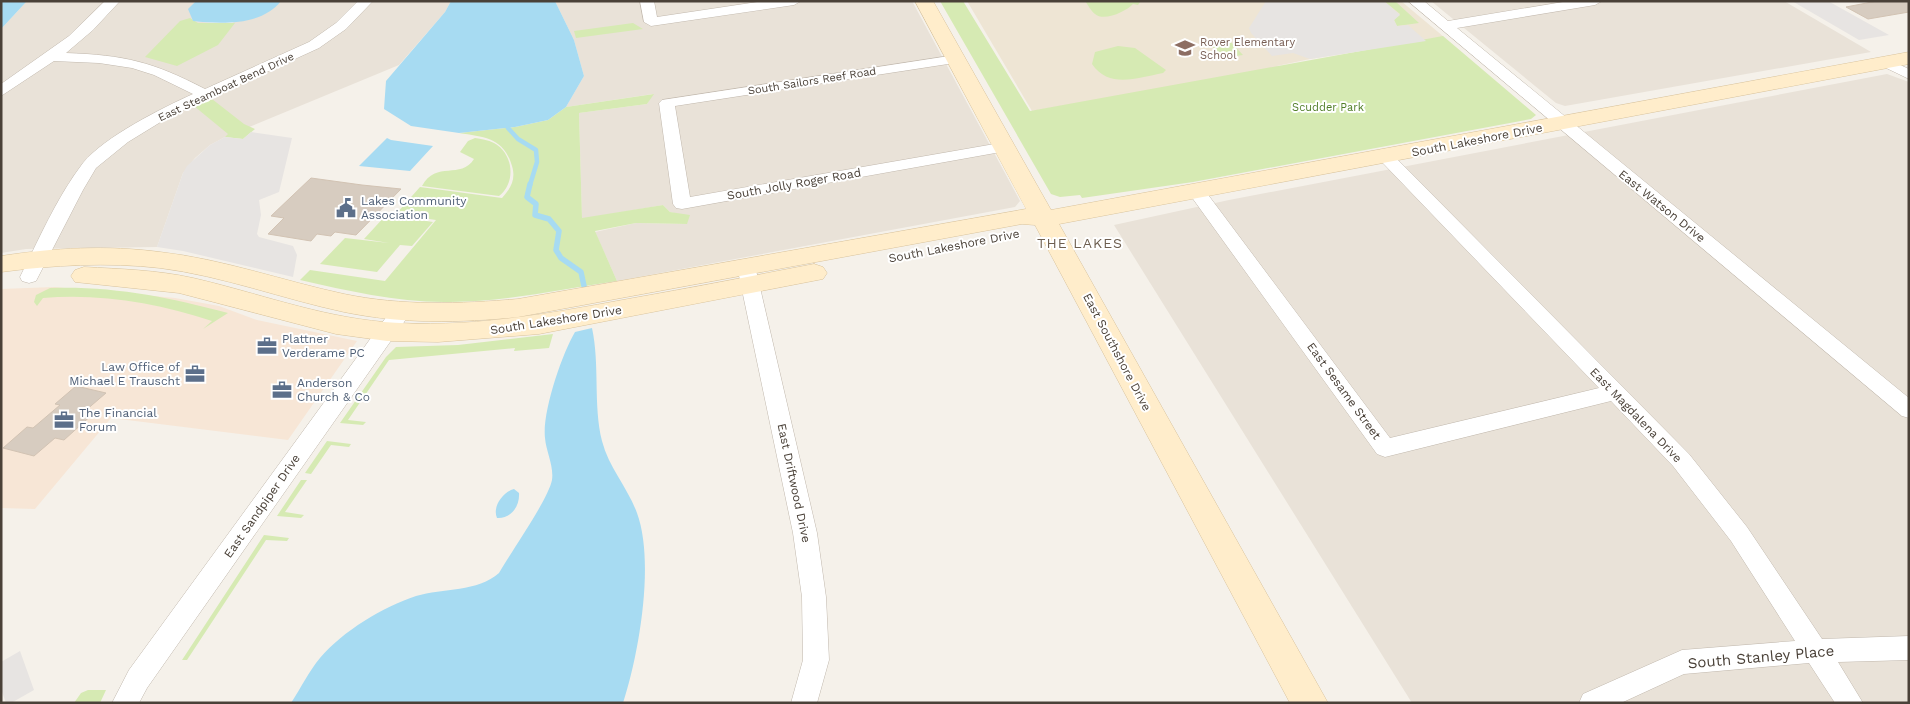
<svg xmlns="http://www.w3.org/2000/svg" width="1910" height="704" font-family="'Work Sans',sans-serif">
	<rect width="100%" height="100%" fill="#f5f1ea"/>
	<!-- residential -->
	<path fill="#e9e2d8" d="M 27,1 L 196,1 L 189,9 L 193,21 L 212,23 L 232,23 L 281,1 L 451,1 L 445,12 L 399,65 L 225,137 L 210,145 L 195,158 L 183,173 L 157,247 L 26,249 L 1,253 L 1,29 Z
		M 555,1 L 912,1 L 1020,201 L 1015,207 L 617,281 L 595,232 L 636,223 L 687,224 L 678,214 L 670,212 L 663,205 L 582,219 L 579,113 L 647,104 L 653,94 L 566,107 L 584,76 L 574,40 Z
		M 1431,1 L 1784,1 L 1871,52 L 1565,106 L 1556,103 Z
		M 1887,74 L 1909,82 L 1909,703 L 1412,703 L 1114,225 L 1229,200 Z"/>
	<!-- commercial -->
	<path fill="#f7e6d6" d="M 54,287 L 175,298 L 219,306 L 257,320 L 357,341 L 288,440 L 111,418 L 35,509 L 1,508 L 1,289 Z"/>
	<!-- education -->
	<path fill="#eee5d4" d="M 967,1 L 1401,1 L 1444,37 L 1310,59 L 1277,66 L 1279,68 L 1032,111 Z"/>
	<!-- green -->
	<path fill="#d6eab3" d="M 940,1 L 963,1 L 1030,111 L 1443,36 L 1536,115 L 1531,119 L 1193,182 L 1082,198 L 1080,195 L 1060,197 L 1051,194 Z
		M 1085,1 L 1141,1 L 1138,5 L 1133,4 C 1127,11 1104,22 1095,14 C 1091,11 1088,5 1085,1 Z
		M 1384,1 L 1395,1 L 1419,23 L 1397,26 L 1394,20 L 1400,14 Z
		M 190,18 L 198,23 L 235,23 L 218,45 L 177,66 L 145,57 L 180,21 Z
		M 633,23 L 643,29 L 576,38 L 574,31 Z
		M 1228,39 L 1243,55 L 1222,58 L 1208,42 Z
		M 1118,46 L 1135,48 L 1166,70 L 1163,73 C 1137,78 1109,89 1092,64 L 1095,52 Z
		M 654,94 L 647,104 L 579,113 L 582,218 L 663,205 L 670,212 L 690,215 L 687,224 L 636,223 L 595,231 L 617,281 C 562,289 506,302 450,302 C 399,303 349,291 300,280 L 310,270 L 385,281 L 436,220 L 396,214 L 420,187 L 502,198 C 511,188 516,179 512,166 C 504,138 485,137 459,133 L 515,127 L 548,120 L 566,107 Z
		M 212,99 L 244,124 L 255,129 L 243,139 L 225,137 L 228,134 L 194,106 Z
		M 475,138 C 481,139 488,140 494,143 C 514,154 516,183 499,196 L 422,186 C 436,160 461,180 474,159 L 460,152 L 468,141 Z
		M 386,215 L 433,222 L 412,246 L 400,245 L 377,272 L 320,264 L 345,238 L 389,243 L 364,239 Z
		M 50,288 C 114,286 167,297 228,313 L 203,329 L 212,321 C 158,303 99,293 43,298 L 37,306 L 34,302 L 36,295 Z
		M 553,334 L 549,348 L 514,351 L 515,348 L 389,360 L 348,420 L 366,422 L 363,425 L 340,423 L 386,357 L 396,347 L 458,345 Z
		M 327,441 L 351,444 L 349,447 L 331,445 L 311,474 L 305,473 Z
		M 301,480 L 307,480 L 285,512 L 304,515 L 301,518 L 277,516 Z
		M 264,535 L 289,538 L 287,541 L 266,540 L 187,660 L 182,660 Z
		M 88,690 L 106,690 L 100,703 L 74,703 L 81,693 Z"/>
	<!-- parking -->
	<path fill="#e7e4e2" d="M 1266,1 L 1384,1 L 1400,15 L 1394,20 L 1397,26 L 1408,25 L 1426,41 L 1310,59 L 1293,53 L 1272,56 L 1251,33 L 1249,28 Z
		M 1792,1 L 1828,1 L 1889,35 L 1859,40 Z
		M 251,132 L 292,138 L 279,192 L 259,200 L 261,215 L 257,234 L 259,237 L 293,246 L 297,255 L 293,277 L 183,251 L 157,247 L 183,173 L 187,166 L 210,145 L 225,137 L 243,139 Z
		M 20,651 L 34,690 L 11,703 L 6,703 L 1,689 L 1,662 Z"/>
	<!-- water -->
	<path fill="#a7dbf2" d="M 1,1 L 27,1 L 1,29 Z
		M 196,1 L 281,1 C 262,26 220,24 193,21 L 188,9 Z
		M 451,1 L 555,1 L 574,40 L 584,76 L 566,107 L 548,120 L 515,127 L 459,133 L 411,126 L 384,109 L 386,81 L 445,12 Z
		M 387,138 L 391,140 L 433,146 L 410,171 L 359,166 Z
		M 592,328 C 600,365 593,405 602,441 C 609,468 628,488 637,513 C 655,562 639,654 623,703 L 291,703 C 301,688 309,671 320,658 C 343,631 383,607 416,596 C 443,588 478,592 499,573 C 511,552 548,500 552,480 C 554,466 546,451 545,438 C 542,412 562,354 575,332 Z
		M 514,489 L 519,493 C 520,506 511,519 497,518 C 492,507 503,492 514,489 Z"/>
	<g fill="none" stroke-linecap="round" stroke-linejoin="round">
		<!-- stream-far1 -->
		<path stroke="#a7dbf2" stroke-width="4.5" d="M 508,128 L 518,139 L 536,150 L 537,162 L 530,185"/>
		<!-- stream -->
		<path stroke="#a7dbf2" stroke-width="5.5" d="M 530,184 L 527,197 L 536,204 L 535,215 L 549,219 L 559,231 L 556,250 L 561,258 L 581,272 L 584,286"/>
	</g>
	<!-- building -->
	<path fill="#d7ccc0" stroke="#d2c3b3" d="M 1877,1 L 1909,1 L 1909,12 L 1868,19 L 1846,7 Z
		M 311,178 L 362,185 L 401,189 L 356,235 L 335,232 L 331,236 L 317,234 L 311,241 L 268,234 L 284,218 L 271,216 Z
		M 76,386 L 106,393 L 85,411 L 94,413 L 64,440 L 55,438 L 34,456 L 3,448 L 27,427 L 33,428 L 60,405 L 55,404 Z"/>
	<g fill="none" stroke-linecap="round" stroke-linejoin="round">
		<defs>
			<path id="street" d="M 105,1 L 120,1 L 93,30 L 66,53 C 125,55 153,62 205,89 L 309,42 L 336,23 L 358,1 L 373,1 L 346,29 L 319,48 L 172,115 L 128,142 L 96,168 L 83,190 L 36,281 L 29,283 L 22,281 L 20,277 C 39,239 57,197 83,163 C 104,137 162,108 193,94 L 154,75 L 132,68 L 99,63 L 54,61 L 1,96 L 1,84 L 69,36 Z
				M 640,1 L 654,1 L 657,17 L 764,1 L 801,1 L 794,5 L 651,26 L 644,22 Z
				M 1408,1 L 1424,1 L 1448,21 L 1569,1 L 1602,1 L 1595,5 L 1457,28 L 1909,398 L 1909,418 L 1902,416 Z
				M 956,55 L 963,59 L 961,62 L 675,106 L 690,197 L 1006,142 L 1014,147 L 1012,150 L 682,209 L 676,208 L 673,204 L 659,103 L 662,100 Z
				M 1887,59 L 1909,69 L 1909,79 L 1882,66 L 1880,63 Z
				M 1386,152 L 1392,154 L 1689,454 L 1747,527 L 1822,639 L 1909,636 L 1909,660 L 1838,662 L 1863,703 L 1835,703 L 1809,663 L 1684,674 L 1621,703 L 1579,703 L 1583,694 L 1682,650 L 1795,641 L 1731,541 L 1673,466 L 1611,401 L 1385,457 L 1377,454 L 1188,192 L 1191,188 L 1203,188 L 1390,438 L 1599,388 L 1380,160 L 1378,157 L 1380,154 Z
				M 746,260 L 753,262 L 755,266 L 817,533 L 826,597 L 829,660 L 817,703 L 791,703 L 803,660 L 802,597 L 793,533 L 737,266 L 739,262 Z
				M 402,303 L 409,305 L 412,310 L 409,315 L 147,688 L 139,703 L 112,703 L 129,670 L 395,305 Z"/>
			<path id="secondary" d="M 915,1 L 933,1 L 1051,210 L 1909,52 L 1909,64 L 1059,224 L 1328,703 L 1290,703 L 1035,225 L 1022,224 L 518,317 C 460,323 402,324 344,312 C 283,299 223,276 160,268 C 107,262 54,265 1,272 L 1,256 C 54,248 107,245 160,252 C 223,259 283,281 344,294 C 402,306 460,304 518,299 L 1026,209 Z
				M 814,264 L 823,267 L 827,273 L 823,279 L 539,334 L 438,342 L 387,341 L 336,334 L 179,293 L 75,282 L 71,276 L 75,270 L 84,267 C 120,269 157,270 193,278 C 258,293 317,316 384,322 C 467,329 547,314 628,299 C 690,288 752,276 814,264 Z"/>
		</defs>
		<!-- street casing -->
		<use href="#street" stroke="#c1b8ad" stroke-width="1"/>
		<!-- secondary casing -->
		<use href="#secondary" stroke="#d9c39c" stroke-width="1"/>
		<!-- street -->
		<use href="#street" fill="#fff" fill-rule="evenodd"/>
		<!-- secondary -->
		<use href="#secondary" fill="#ffedcb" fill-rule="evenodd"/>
	</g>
	<!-- icons -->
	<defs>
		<symbol id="school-bare" viewBox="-9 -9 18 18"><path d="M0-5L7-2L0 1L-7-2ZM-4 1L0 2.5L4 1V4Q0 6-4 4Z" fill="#8d6e63" stroke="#fff" stroke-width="2.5" paint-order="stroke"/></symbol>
		<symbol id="civic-bare" viewBox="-9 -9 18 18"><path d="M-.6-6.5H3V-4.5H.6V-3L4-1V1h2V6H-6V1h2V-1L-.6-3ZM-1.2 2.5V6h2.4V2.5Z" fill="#5c6f8a" stroke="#fff" stroke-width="2.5" paint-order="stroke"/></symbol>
		<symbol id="office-bare" viewBox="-9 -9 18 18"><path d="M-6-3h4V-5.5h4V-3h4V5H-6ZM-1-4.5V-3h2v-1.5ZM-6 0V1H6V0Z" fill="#5c6f8a" stroke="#fff" stroke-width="2.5" paint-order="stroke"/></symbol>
	</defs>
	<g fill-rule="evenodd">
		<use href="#school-bare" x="1171" y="34" width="28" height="28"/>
		<use href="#civic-bare" x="332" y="194" width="28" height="28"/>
		<use href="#office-bare" x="253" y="332" width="28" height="28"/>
		<use href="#office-bare" x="181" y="360" width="28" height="28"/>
		<use href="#office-bare" x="268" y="376" width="28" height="28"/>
		<use href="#office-bare" x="50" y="406" width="28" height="28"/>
	</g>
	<g text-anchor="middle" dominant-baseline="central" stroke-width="4" stroke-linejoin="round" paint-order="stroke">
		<!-- far-education labels -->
		<g font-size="11" fill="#785e54" stroke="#fff" text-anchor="start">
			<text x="1200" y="42">Rover Elementary<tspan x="1200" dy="13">School</tspan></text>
		</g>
		<!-- far-street labels -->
		<g font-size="11" fill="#4a4138" stroke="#fff">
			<text transform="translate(812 81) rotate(-9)">South Sailors Reef Road</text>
			<text transform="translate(226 87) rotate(-25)">East Steamboat Bend Drive</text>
		</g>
		<!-- far-park labels -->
		<g font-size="11" fill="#517e29" stroke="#fff">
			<text x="1328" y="107">Scudder Park</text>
		</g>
		<!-- street labels -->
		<g font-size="12" fill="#4a4138" stroke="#fff">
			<text transform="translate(1477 140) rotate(-11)">South Lakeshore Drive</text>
			<text transform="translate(794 184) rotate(-10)">South Jolly Roger Road</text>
			<text transform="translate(1662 206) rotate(39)">East Watson Drive</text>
			<text transform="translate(954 246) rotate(-11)">South Lakeshore Drive</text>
			<text transform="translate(556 320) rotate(-9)">South Lakeshore Drive</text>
			<text transform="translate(1117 352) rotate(62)">East Southshore Drive</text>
			<text transform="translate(1344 391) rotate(54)">East Sesame Street</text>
			<text transform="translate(1636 415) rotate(46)">East Magdalena Drive</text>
			<text transform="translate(794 483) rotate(78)">East Driftwood Drive</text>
			<text transform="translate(262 506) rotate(-55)">East Sandpiper Drive</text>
		</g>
		<!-- service labels -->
		<g font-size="12" fill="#4e5e75" stroke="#fff" text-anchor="start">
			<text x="361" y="201">Lakes Community<tspan x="361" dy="14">Association</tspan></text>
			<text x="282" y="339">Plattner<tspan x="282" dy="14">Verderame PC</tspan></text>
			<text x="180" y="367" text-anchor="end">Law Office of<tspan x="180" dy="14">Michael E Trauscht</tspan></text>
			<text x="297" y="383">Anderson<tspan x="297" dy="14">Church &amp; Co</tspan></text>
			<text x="79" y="413">The Financial<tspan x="79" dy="14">Forum</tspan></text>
		</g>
		<!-- neighbourhood labels -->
		<g font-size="14" letter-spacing="1" fill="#6d5e4f" stroke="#fff">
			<text x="1080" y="243">THE LAKES</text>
		</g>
		<!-- near-street labels -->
		<g font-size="15" fill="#4a4138" stroke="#fff">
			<text transform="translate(1761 657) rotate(-5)">South Stanley Place</text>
		</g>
	</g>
	<!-- border -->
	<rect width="1910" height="704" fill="none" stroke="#4a4138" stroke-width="5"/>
</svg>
